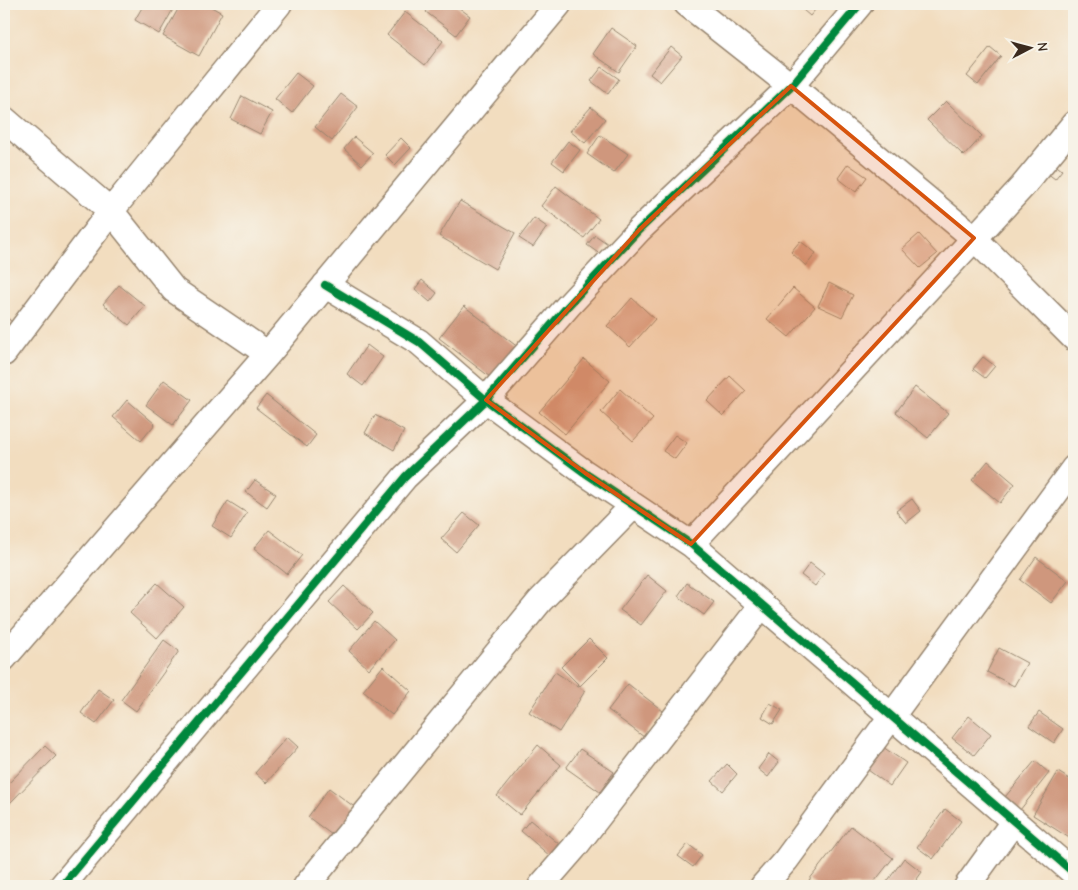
<svg xmlns="http://www.w3.org/2000/svg" width="1078" height="890" font-family="'Comic Neue',sans-serif">
	<rect width="100%" height="100%" fill="#f7f3e8"/>
	<filter id="ink" filterUnits="userSpaceOnUse"><feTurbulence type="fractalNoise" baseFrequency=".02" numOctaves="2"/><feDisplacementMap in="SourceGraphic" scale="10" xChannelSelector="R" yChannelSelector="G"/><feConvolveMatrix kernelMatrix="1 2 1 2 8 2 1 2 1" color-interpolation-filters="sRGB"/></filter>
	<filter id="wash" filterUnits="userSpaceOnUse"><feTurbulence type="fractalNoise" baseFrequency=".0096" numOctaves="4" result="noise"/><feDisplacementMap in="SourceGraphic" scale="20" xChannelSelector="R" yChannelSelector="G"/><feGaussianBlur stdDeviation="1.12" result="paint"/><feColorMatrix in="noise" values="0 0 0 0 0 0 0 0 0 0 0 0 0 0 0 0 0 1.4 0 .05"/><feComposite in="paint" operator="in"/></filter>
	<g filter="url(#wash)">
		<rect width="100%" height="100%" fill="#f2ddbf"/>
		<g id="blocks">
			<!-- building -->
			<path fill="#cf977d" d="M 144,4 L 176,4 L 159,34 L 135,20 Z
				M 181,4 L 206,4 L 222,13 L 199,56 L 163,36 Z
				M 432,4 L 454,4 L 470,16 L 456,35 L 426,12 Z
				M 796,4 L 820,4 L 810,16 Z
				M 405,12 L 443,41 L 425,65 L 387,35 Z
				M 611,28 L 637,46 L 619,72 L 593,54 Z
				M 671,47 L 682,56 L 660,82 L 650,74 Z
				M 990,47 L 1001,56 L 978,85 L 967,76 Z
				M 602,67 L 619,79 L 608,94 L 591,81 Z
				M 296,73 L 313,86 L 292,113 L 275,99 Z
				M 341,94 L 358,107 L 332,141 L 315,127 Z
				M 242,96 L 272,112 L 260,134 L 231,119 Z
				M 946,101 L 982,136 L 964,156 L 927,120 Z
				M 591,107 L 605,119 L 585,143 L 570,131 Z
				M 600,135 L 628,154 L 614,173 L 587,154 Z
				M 354,137 L 373,153 L 362,165 L 344,149 Z
				M 401,138 L 411,148 L 395,165 L 385,155 Z
				M 568,141 L 580,150 L 564,171 L 552,162 Z
				M 848,164 L 867,177 L 856,192 L 838,178 Z
				M 1054,164 L 1062,170 L 1055,179 L 1047,173 Z
				M 556,186 L 599,219 L 584,238 L 541,206 Z
				M 460,201 L 515,233 L 495,269 L 439,236 Z
				M 534,218 L 547,227 L 533,247 L 519,238 Z
				M 919,234 L 937,254 L 920,268 L 902,249 Z
				M 595,235 L 608,244 L 601,255 L 587,245 Z
				M 800,241 L 816,253 L 806,266 L 791,252 Z
				M 422,280 L 437,293 L 430,302 L 415,289 Z
				M 829,283 L 853,295 L 842,317 L 818,306 Z
				M 119,285 L 145,306 L 129,325 L 103,304 Z
				M 793,288 L 815,307 L 789,337 L 767,319 Z
				M 632,298 L 655,319 L 630,347 L 607,326 Z
				M 464,306 L 519,348 L 494,380 L 439,338 Z
				M 4,315 L 12,322 L 4,332 Z
				M 367,345 L 383,357 L 363,386 L 347,374 Z
				M 983,357 L 995,366 L 985,378 L 973,369 Z
				M 584,359 L 610,381 L 565,434 L 539,412 Z
				M 730,376 L 746,391 L 723,416 L 707,401 Z
				M 164,380 L 192,400 L 173,425 L 146,405 Z
				M 915,387 L 948,413 L 928,438 L 896,412 Z
				M 620,389 L 653,419 L 633,441 L 601,412 Z
				M 266,395 L 316,435 L 307,447 L 256,408 Z
				M 127,400 L 155,424 L 141,441 L 113,417 Z
				M 375,415 L 404,431 L 394,450 L 365,433 Z
				M 675,435 L 687,443 L 675,459 L 663,451 Z
				M 988,461 L 1015,484 L 1000,503 L 972,480 Z
				M 255,480 L 276,494 L 267,507 L 246,492 Z
				M 912,499 L 921,511 L 906,523 L 896,511 Z
				M 228,501 L 247,513 L 231,538 L 212,526 Z
				M 464,513 L 479,525 L 456,552 L 441,539 Z
				M 269,530 L 302,555 L 287,574 L 254,548 Z
				M 1036,557 L 1068,581 L 1051,603 L 1020,580 Z
				M 810,563 L 824,574 L 815,586 L 801,575 Z
				M 647,575 L 667,591 L 641,625 L 620,610 Z
				M 157,583 L 184,607 L 157,638 L 130,613 Z
				M 687,583 L 714,602 L 704,615 L 678,596 Z
				M 344,586 L 373,613 L 358,629 L 329,602 Z
				M 374,621 L 395,640 L 369,669 L 349,651 Z
				M 589,639 L 608,658 L 580,686 L 561,667 Z
				M 164,640 L 179,651 L 136,711 L 121,700 Z
				M 999,648 L 1027,663 L 1014,686 L 987,672 Z
				M 383,666 L 411,691 L 392,715 L 363,691 Z
				M 555,672 L 585,691 L 559,732 L 529,712 Z
				M 628,684 L 663,711 L 644,737 L 608,710 Z
				M 98,689 L 114,700 L 96,724 L 81,713 Z
				M 770,703 L 782,710 L 773,724 L 762,717 Z
				M 1039,712 L 1063,729 L 1054,743 L 1029,726 Z
				M 969,716 L 991,734 L 974,755 L 952,738 Z
				M 287,737 L 298,747 L 266,783 L 255,773 Z
				M 538,745 L 561,765 L 520,815 L 497,796 Z
				M 45,746 L 56,756 L 7,806 L 4,803 L 4,788 Z
				M 883,747 L 906,763 L 890,786 L 868,770 Z
				M 580,749 L 614,772 L 600,792 L 566,768 Z
				M 769,754 L 779,762 L 768,777 L 758,769 Z
				M 1035,761 L 1049,773 L 1020,810 L 1005,797 Z
				M 727,764 L 737,774 L 723,791 L 712,781 Z
				M 1058,772 L 1074,782 L 1074,834 L 1071,839 L 1033,815 Z
				M 329,788 L 361,812 L 340,841 L 308,817 Z
				M 945,809 L 961,821 L 933,859 L 917,847 Z
				M 530,820 L 559,844 L 550,856 L 521,831 Z
				M 851,826 L 893,858 L 871,886 L 818,886 L 809,880 Z
				M 688,844 L 702,855 L 693,867 L 678,856 Z
				M 904,858 L 922,872 L 912,886 L 884,886 Z"/>
		</g>
	</g>
	<g filter="url(#ink)">
		<use href="#blocks" fill-opacity="0" stroke="#96846e" stroke-width="1"/>
		<g fill="none" stroke-linecap="round" stroke-linejoin="round">
			<defs>
				<path id="street" d="M 687,4 L 791,86 L 974,238 L 1074,338
					M 4,119 L 111,211 L 174,290 L 268,354
					M 325,285 L 419,342 L 486,400 L 585,473 L 691,544 L 1074,873
					M 4,353 L 111,211 L 279,4
					M 691,544 L 1022,187 L 1074,124
					M 4,658 L 268,354 L 559,4
					M 62,886 L 405,477 L 486,400 L 568,306 L 639,230 L 791,86 L 860,4
					M 306,886 L 540,601 L 633,506
					M 541,886 L 574,848 L 762,605
					M 763,886 L 786,860 L 1074,468
					M 967,886 L 1014,821"/>
			</defs>
			<!-- street casing -->
			<use href="#street" stroke="#96846e" stroke-width="28"/>
			<!-- street -->
			<use href="#street" stroke="#fff" stroke-width="25"/>
			<defs>
				<path id="cycleway" d="M 325,285 L 419,342 L 486,400 L 585,473 L 691,544 L 1074,873
					M 62,886 L 405,477 L 486,400 L 568,306 L 639,230 L 791,86 L 860,4"/>
			</defs>
			<!-- cycleway casing -->
			<use href="#cycleway" stroke="#f7f3e8" stroke-width="11"/>
			<!-- cycleway -->
			<use href="#cycleway" stroke="#00873e" stroke-width="8"/>
		</g>
	</g>
	<!-- marked area -->
	<path fill="#d7540e" fill-opacity="0.2" stroke="#d7540e" stroke-width="4" stroke-linejoin="round" d="M 791,86 L 974,238 L 691,544 L 585,473 L 486,400 L 639,230 Z"/>
	<!-- margin -->
	<rect width="1078" height="890" fill="none" stroke="#f7f3e8" stroke-width="20"/>
	<!-- north arrow -->
	<g transform="translate(1030 48) rotate(84)" stroke="#f7f3e8" stroke-width="4" paint-order="stroke">
	<path d="M0-4L9 19L0 12L-9 19Z" fill="#3b2a1e"/>
	<text y="-8" font-size="14" font-weight="bold" text-anchor="middle" fill="#3b2a1e">N</text>
	</g>
</svg>
